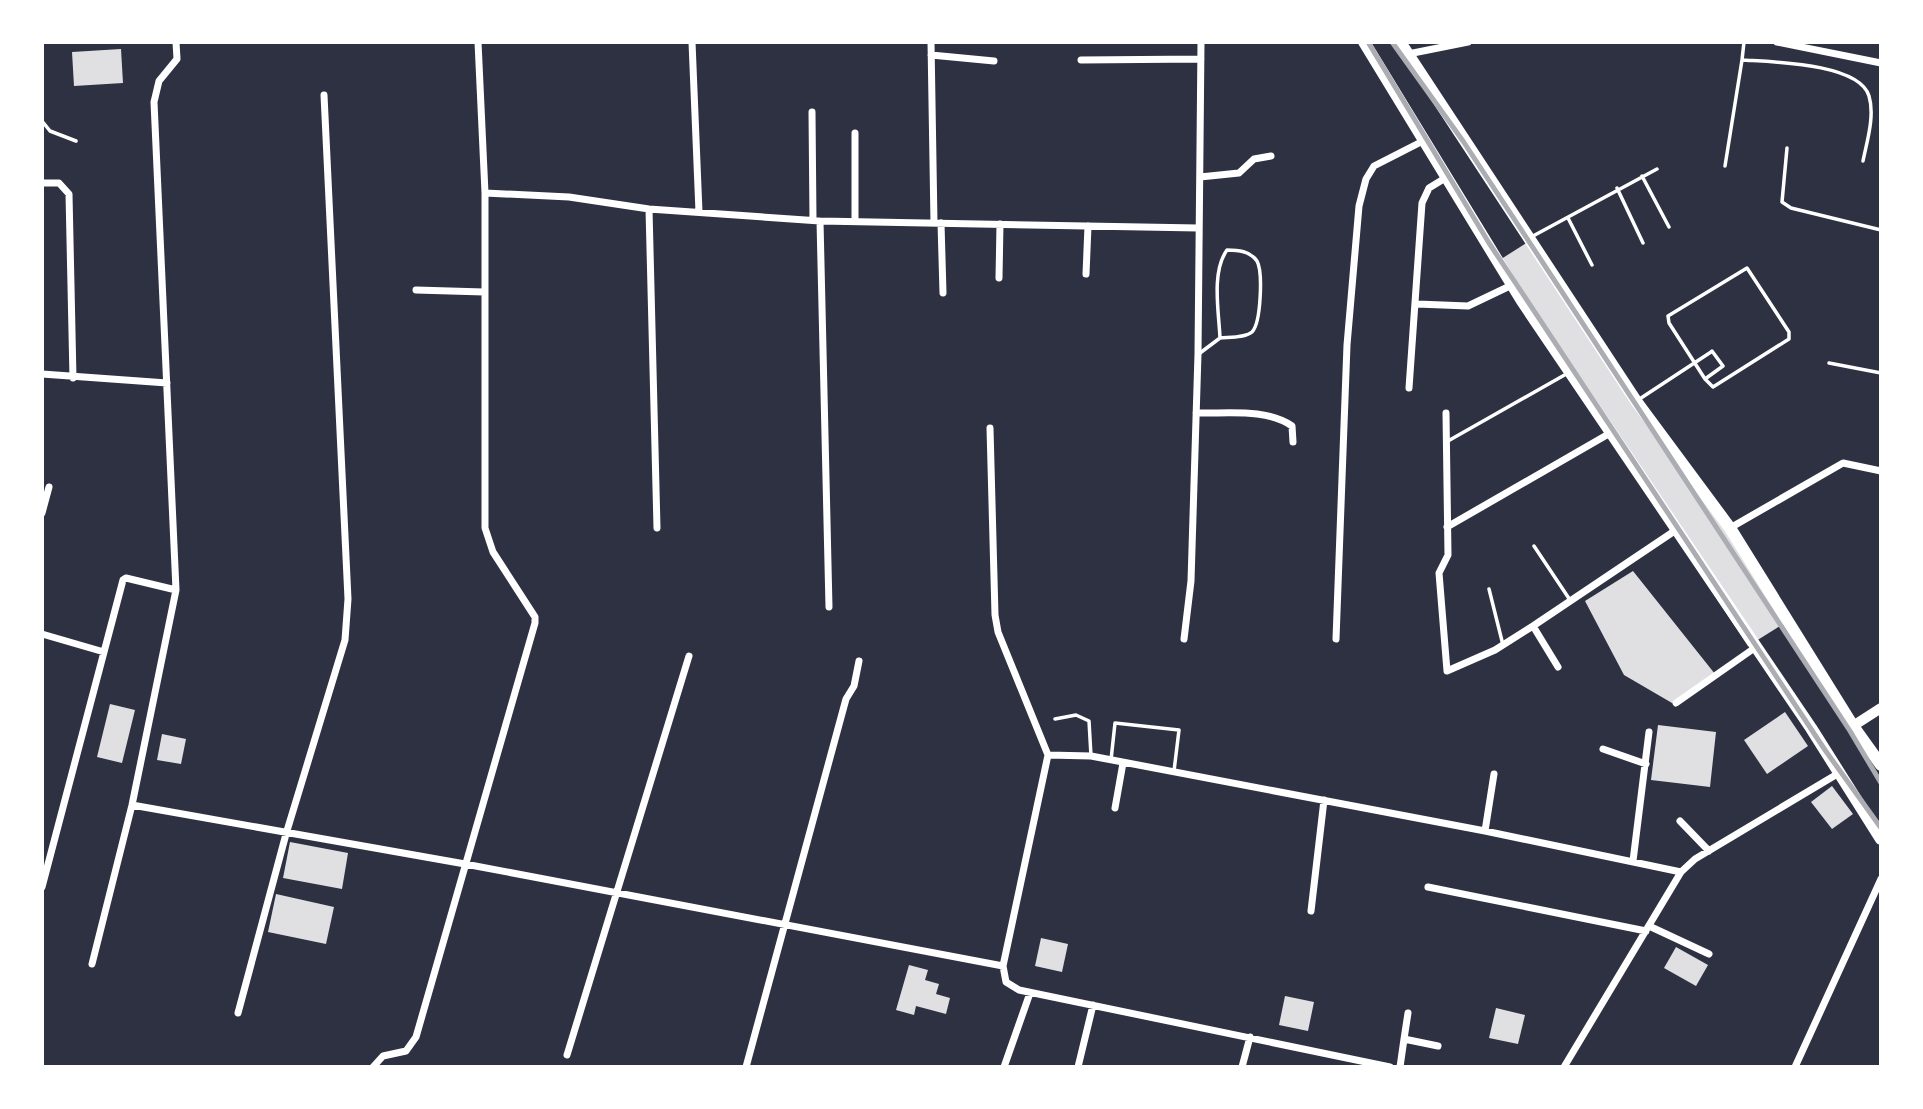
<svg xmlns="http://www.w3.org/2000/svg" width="1923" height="1109" font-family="'Public Sans',sans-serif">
	<rect width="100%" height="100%" fill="#2d3142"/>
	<!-- building -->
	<path fill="#e0e0e3" d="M 121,49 L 123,83 L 74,86 L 72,52 Z
		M 1534,238 L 1788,621 L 1748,646 L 1495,263 Z
		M 1633,571 L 1715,674 L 1672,703 L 1624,675 L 1585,601 Z
		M 110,704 L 135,710 L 122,763 L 97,757 Z
		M 1785,712 L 1808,746 L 1767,774 L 1744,740 Z
		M 1658,725 L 1716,732 L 1710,787 L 1651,780 Z
		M 162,734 L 186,739 L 181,764 L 157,760 Z
		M 1832,786 L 1853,814 L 1832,829 L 1811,802 Z
		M 290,842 L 348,853 L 342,889 L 283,878 Z
		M 276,894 L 334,907 L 326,944 L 268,932 Z
		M 1041,938 L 1068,944 L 1062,972 L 1035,966 Z
		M 1676,947 L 1708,965 L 1696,986 L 1664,968 Z
		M 909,965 L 928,970 L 925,980 L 939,984 L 936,994 L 950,998 L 946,1014 L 916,1006 L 914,1015 L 896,1010 Z
		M 1285,996 L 1314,1002 L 1308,1031 L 1279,1025 Z
		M 1496,1008 L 1525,1015 L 1518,1044 L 1489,1038 Z"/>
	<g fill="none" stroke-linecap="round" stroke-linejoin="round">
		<!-- service -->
		<path stroke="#fff" stroke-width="3.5" d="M 1744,42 L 1742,60 C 1772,62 1859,63 1869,96 C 1875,116 1867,141 1863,161
			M 42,121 L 50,131 L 76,141
			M 1787,148 L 1782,202 L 1791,208 L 1881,230
			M 1725,166 L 1742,60
			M 1642,176 L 1669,227
			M 1617,188 L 1643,243
			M 1568,218 L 1592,265
			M 1533,236 L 1657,169
			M 1200,353 L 1220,338 C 1219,313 1211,272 1227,250 C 1238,250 1250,251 1257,261 C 1263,272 1261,323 1252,332 C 1245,338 1229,337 1220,338
			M 1829,363 L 1881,373
			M 1638,400 L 1711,352 L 1712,351 L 1723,366 L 1705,379 L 1669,323 L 1668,316 L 1747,268 L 1789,332 L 1789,339 L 1713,387 L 1705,379
			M 1448,441 L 1568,373
			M 1534,546 L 1570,600
			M 1489,589 L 1503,645
			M 1055,719 L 1076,715 L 1089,721 L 1091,756
			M 1111,760 L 1115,723 L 1179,730 L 1174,771"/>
		<!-- minor -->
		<path stroke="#fff" stroke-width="7" d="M 692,42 L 699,212
			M 931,42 L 934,223
			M 1777,42 L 1881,63
			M 1408,54 L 1468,42
			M 931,55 L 994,61
			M 1081,60 L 1201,59
			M 812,112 L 813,220
			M 1200,177 L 1239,173 L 1254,159 L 1271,156
			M 42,183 L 59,183 L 69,194 L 73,378
			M 485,193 L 569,197 L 649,209 L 820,221 L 1198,228
			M 649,209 L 657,528
			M 820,221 L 829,607
			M 855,221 L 855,133
			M 941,223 L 943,293
			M 1086,274 L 1088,226
			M 999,278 L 1000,224
			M 416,290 L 484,292
			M 1417,304 L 1468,306 L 1512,285
			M 42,374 L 167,383
			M 1409,388 L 1422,203 L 1429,188 L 1447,177
			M 1196,413 C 1227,414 1266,408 1292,426 L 1293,442
			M 1446,413 L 1448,555 L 1439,573 L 1447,671 L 1495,650 L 1533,626
			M 990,428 L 995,615 L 998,632 L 1048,755 L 1003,966
			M 42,513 L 49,487
			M 1447,527 L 1612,432
			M 1730,528 L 1843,463 L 1881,471
			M 42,634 L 104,652
			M 1184,639 L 1191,581 L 1198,354 L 1201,42
			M 1336,639 L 1347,345 L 1359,206 L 1366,179 L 1374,166 L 1423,141
			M 1558,667 L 1533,626 L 1676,530
			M 1676,703 L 1756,647
			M 1603,749 L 1646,764
			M 1048,755 L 1091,756 L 1485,831 L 1681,872
			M 132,805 L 465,864 L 1003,966 L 1006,982 L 1019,990 L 1390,1067
			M 1115,808 L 1123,763
			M 1680,821 L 1709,851
			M 1485,831 L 1494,774
			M 1633,861 L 1649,732
			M 42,887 L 123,580 L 126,578 L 176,590
			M 1428,887 L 1646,931
			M 1311,911 L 1324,800
			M 1649,926 L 1709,954
			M 92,964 L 132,805 L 176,590 L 154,102 L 159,81 L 177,59 L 176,42
			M 238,1013 L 286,834 L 345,640 L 348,599 L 324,95
			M 1408,1013 L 1404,1039 L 1438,1046
			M 567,1055 L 689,656
			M 373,1067 L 383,1056 L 406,1051 L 416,1037 L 535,623 L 535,617 L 493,552 L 485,528 L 485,193 L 478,42
			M 746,1067 L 846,699 L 854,686 L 859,661
			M 1004,1067 L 1030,993
			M 1078,1067 L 1093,1005
			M 1242,1067 L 1250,1037
			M 1400,1067 L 1404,1039
			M 1564,1067 L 1681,872 L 1695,859 L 1839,773
			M 1795,1067 L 1881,879"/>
		<!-- tertiary -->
		<path stroke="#fff" stroke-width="10" d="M 1853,726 L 1881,708"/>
		<!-- primary -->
		<path stroke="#fff" stroke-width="12" d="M 1364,42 L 1522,301 L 1811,728 L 1881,839
			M 1400,42 L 1636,401 L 1730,528 L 1853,726 L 1881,765"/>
		<!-- rail -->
		<path stroke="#abadb3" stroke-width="5" d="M 1368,42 L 1489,243 L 1825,750 L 1881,828
			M 1392,42 L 1463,141 L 1850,731 L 1881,783"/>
	</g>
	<!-- border -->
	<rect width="1923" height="1109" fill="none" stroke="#ffffff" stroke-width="88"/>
</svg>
